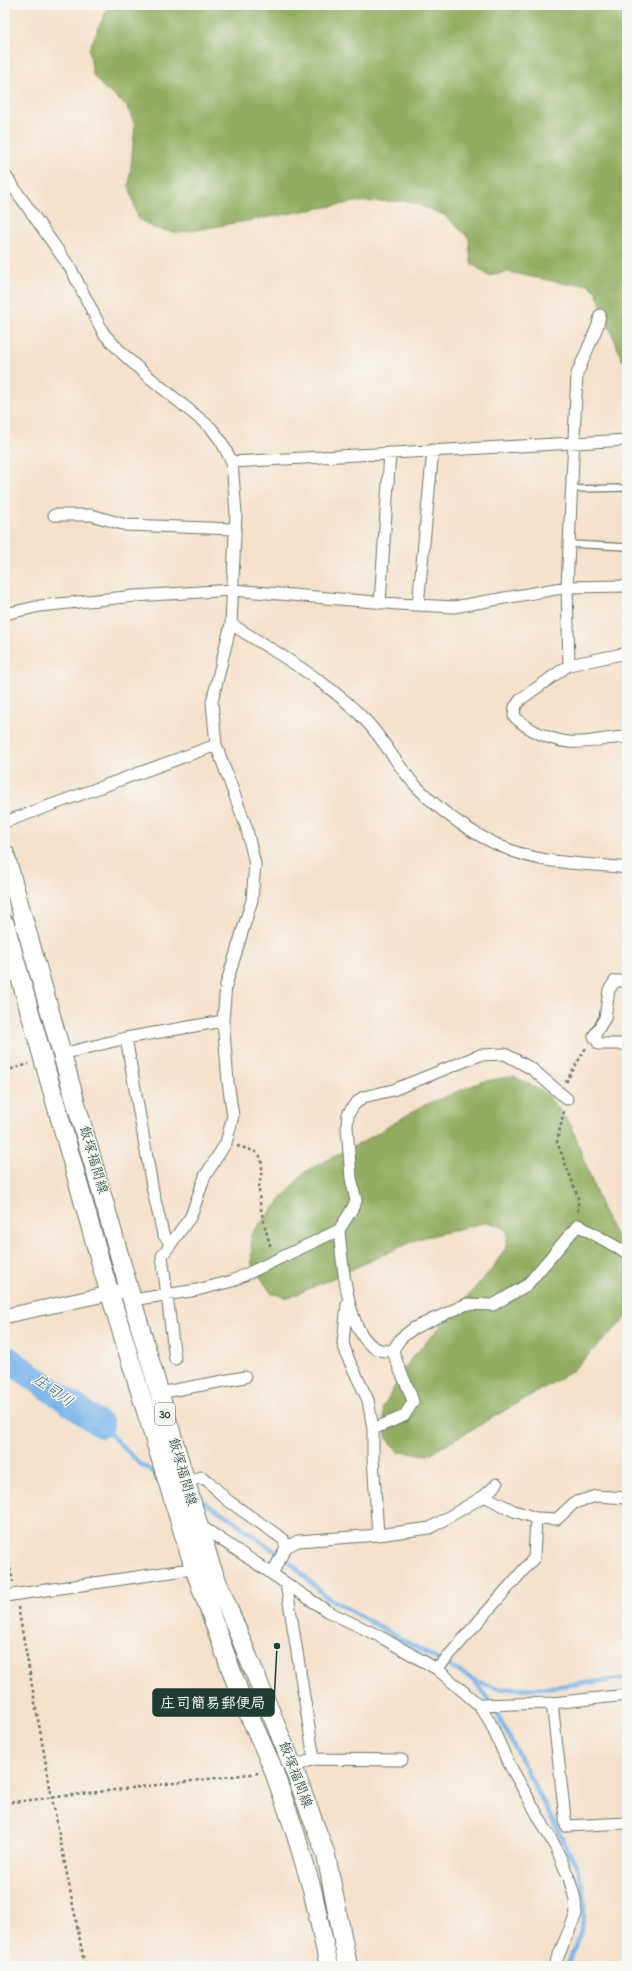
<svg xmlns="http://www.w3.org/2000/svg" width="632" height="1971" font-family="'Indie Flower','Klee One',sans-serif">
	<rect width="100%" height="100%" fill="#f6f6f2"/>
	<filter id="ink" filterUnits="userSpaceOnUse"><feTurbulence type="fractalNoise" baseFrequency=".025" numOctaves="2"/><feDisplacementMap in="SourceGraphic" scale="8" xChannelSelector="R" yChannelSelector="G"/><feConvolveMatrix kernelMatrix="1 2 1 2 8 2 1 2 1" color-interpolation-filters="sRGB"/></filter>
	<filter id="wash" filterUnits="userSpaceOnUse"><feTurbulence type="fractalNoise" baseFrequency=".012" numOctaves="4" result="noise"/><feDisplacementMap in="SourceGraphic" scale="16" xChannelSelector="R" yChannelSelector="G"/><feGaussianBlur stdDeviation="0.9" result="paint"/><feColorMatrix in="noise" values="0 0 0 0 0 0 0 0 0 0 0 0 0 0 0 0 0 1.4 0 .05"/><feComposite in="paint" operator="in"/></filter>
	<g filter="url(#wash)">
		<rect width="100%" height="100%" fill="#f4e1c9"/>
		<!-- forest -->
		<path fill="#92ad60" stroke="#58754a" d="M 109,5 L 627,5 L 627,361 L 622,360 L 596,291 L 588,284 L 567,284 L 508,272 L 489,276 L 471,263 L 469,238 L 444,215 L 409,201 L 355,202 L 178,233 L 154,228 L 138,219 L 129,185 L 135,125 L 126,105 L 104,88 L 93,75 L 89,49 Z
			M 514,1076 L 547,1094 L 572,1127 L 604,1214 L 623,1249 L 627,1263 L 627,1317 L 571,1372 L 428,1455 L 398,1452 L 386,1437 L 383,1407 L 410,1360 L 492,1269 L 507,1246 L 507,1229 L 488,1222 L 418,1239 L 289,1298 L 271,1293 L 252,1265 L 251,1234 L 306,1171 L 361,1143 L 422,1106 L 481,1082 Z"/>
		<g fill="none" stroke-linecap="round" stroke-linejoin="round">
			<!-- stream -->
			<path stroke="#77b4ea" stroke-width="4.5" d="M 101,1425 L 140,1464 L 160,1476
				M 197,1498 L 227,1516 L 292,1564 L 325,1596 L 474,1680 L 499,1689 L 543,1688 L 627,1678
				M 474,1680 L 493,1706 L 577,1867 C 585,1895 588,1912 578,1940 C 576,1949 570,1957 567,1966"/>
			<!-- river -->
			<path stroke="#77b4ea" stroke-width="26" d="M 5,1357 L 101,1425"/>
		</g>
	</g>
	<g filter="url(#ink)">
		<g fill="none" stroke-linecap="round" stroke-linejoin="round">
			<defs>
				<path id="service" d="M 571,489 L 627,488
					M 569,544 L 627,547"/>
				<path id="minor" d="M 5,175 L 71,269 L 104,334 L 123,354 L 144,373 L 211,428 L 221,441 L 232,462 L 236,513 L 231,624 L 212,702 L 216,745 L 246,826 L 255,864 L 252,900 L 226,985 L 223,1020 L 228,1082 L 233,1116 L 226,1143 L 205,1176 L 191,1216 L 162,1256 L 175,1359
					M 600,315 L 598,325 L 577,374 L 567,587 L 569,665 L 521,699 L 515,707 L 514,716 C 527,730 550,740 569,742 C 587,744 608,737 627,737
					M 232,462 L 627,440
					M 54,515 L 91,515 L 126,525 L 235,529
					M 380,603 L 390,453
					M 418,605 L 433,450
					M 5,614 L 40,606 L 135,596 L 233,590 L 398,604 L 454,607 L 567,587 L 627,586
					M 231,624 C 278,654 330,682 368,723 C 386,743 398,767 416,786 C 449,821 498,852 546,860 C 572,864 600,865 627,868
					M 569,665 L 627,653
					M 5,822 L 216,745
					M 627,981 L 615,981 L 609,990 L 605,1018 L 594,1036 L 599,1044 L 627,1044
					M 126,1038 L 153,1191 L 163,1234 L 171,1244
					M 62,1054 L 126,1038 L 223,1021
					M 339,1230 C 342,1258 347,1361 393,1350
					M 132,1300 L 197,1290 L 232,1281 L 339,1230 L 351,1211 L 356,1201 L 351,1178 L 347,1127 L 348,1114 L 354,1105 L 363,1097 L 393,1090 L 480,1055 L 505,1054 L 532,1069 L 567,1099
					M 347,1304 L 343,1343 L 348,1358 L 368,1400 L 373,1429
					M 159,1393 L 245,1377
					M 186,1483 L 201,1477 L 208,1481 L 227,1500 L 283,1539 L 286,1547
					M 484,1496 L 497,1484
					M 198,1524 L 327,1611 L 379,1636 L 437,1669 L 479,1705 L 489,1720 L 507,1760 L 556,1848 L 569,1878 L 575,1899 L 576,1914 L 554,1966
					M 378,1535 L 373,1458 L 373,1429 L 404,1416 L 413,1402 C 408,1383 397,1369 393,1350 L 401,1338 L 414,1328 L 467,1304 L 493,1305 L 527,1285 L 578,1225 L 627,1253
					M 272,1574 L 286,1547 L 298,1541 L 378,1535 L 430,1528 L 484,1496 L 514,1511 L 536,1518
					M 286,1583 L 314,1759
					M 5,1596 L 198,1568
					M 437,1669 L 534,1558 L 536,1518 L 557,1519 L 574,1503 L 596,1496 L 627,1498
					M 552,1703 L 566,1826 L 627,1823
					M 479,1705 L 552,1703 L 627,1695
					M 293,1767 L 314,1759 L 402,1760"/>
				<path id="tertiary" d="M 5,1316 L 130,1289"/>
				<path id="primary" d="M 5,854 L 132,1300 L 198,1523 L 211,1566 L 293,1767 L 326,1855 L 348,1966
					M 5,924 L 103,1271 L 194,1568 L 241,1697 L 272,1766 L 295,1832 L 312,1889 L 329,1966"/>
			</defs>
			<!-- service casing -->
			<use href="#service" stroke="#6a7668" stroke-width="8"/>
			<!-- minor casing -->
			<use href="#minor" stroke="#6a7668" stroke-width="13"/>
			<!-- tertiary casing -->
			<use href="#tertiary" stroke="#6a7668" stroke-width="16"/>
			<!-- primary casing -->
			<use href="#primary" stroke="#6a7668" stroke-width="20"/>
			<!-- path -->
			<path stroke="#6a7668" stroke-width="2.5" stroke-dasharray="3 3" stroke-linecap="butt" d="M 5,1071 L 29,1064
				M 566,1082 L 587,1046
				M 564,1111 L 557,1142 L 578,1197 L 578,1213
				M 237,1146 C 243,1148 255,1150 259,1155 C 266,1164 259,1179 259,1189 C 259,1209 266,1230 271,1249
				M 5,1545 L 13,1582
				M 18,1607 L 52,1798 L 85,1966
				M 5,1803 L 259,1773"/>
			<!-- service -->
			<use href="#service" stroke="#fff" stroke-width="5.5"/>
			<!-- minor -->
			<use href="#minor" stroke="#fff" stroke-width="11"/>
			<!-- tertiary -->
			<use href="#tertiary" stroke="#fff" stroke-width="14"/>
			<!-- primary -->
			<use href="#primary" stroke="#fff" stroke-width="18"/>
		</g>
	</g>
	<g text-anchor="middle" dominant-baseline="central" stroke-width="3" stroke-linejoin="round" paint-order="stroke">
		<!-- shield labels -->
		<rect fill="#f6f6f2" stroke="#60746d" stroke-width="1" x="155" y="1403" width="20" height="22" rx="3"/>
		<g font-size="13" font-weight="bold" fill="#1f3d34">
			<text x="165" y="1414">30</text>
		</g>
		<!-- street labels -->
		<g font-size="14" fill="#1f3d34" stroke="#f6f6f2">
			<text transform="translate(93 1160) rotate(74)">飯塚福間線</text>
			<text transform="translate(182 1472) rotate(74)">飯塚福間線</text>
			<text transform="translate(295 1775) rotate(69)">飯塚福間線</text>
		</g>
		<!-- water labels -->
		<g font-size="15" font-style="italic" fill="#355b62" stroke="#f6f6f2">
			<text transform="translate(53 1391) rotate(35)">庄司川</text>
		</g>
	</g>
	<!-- callouts -->
	<path fill="none" stroke="#1f3d34" stroke-width="1.5" d="M277 1646L274 1703"/>
	<circle fill="#1f3d34" stroke="#f6f6f2" stroke-width="1.5" cx="277" cy="1646" r="4"/>
	<rect fill="#1f3d34" stroke="#1f3d34" stroke-width="1.5" x="153" y="1689" width="121" height="27" rx="4"/>
	<g font-size="15" text-anchor="middle" font-weight="bold" fill="#fff">
		<text x="213" y="1708">庄司簡易郵便局</text>
	</g>
	<!-- margin -->
	<rect width="632" height="1971" fill="none" stroke="#f6f6f2" stroke-width="20"/>
</svg>
